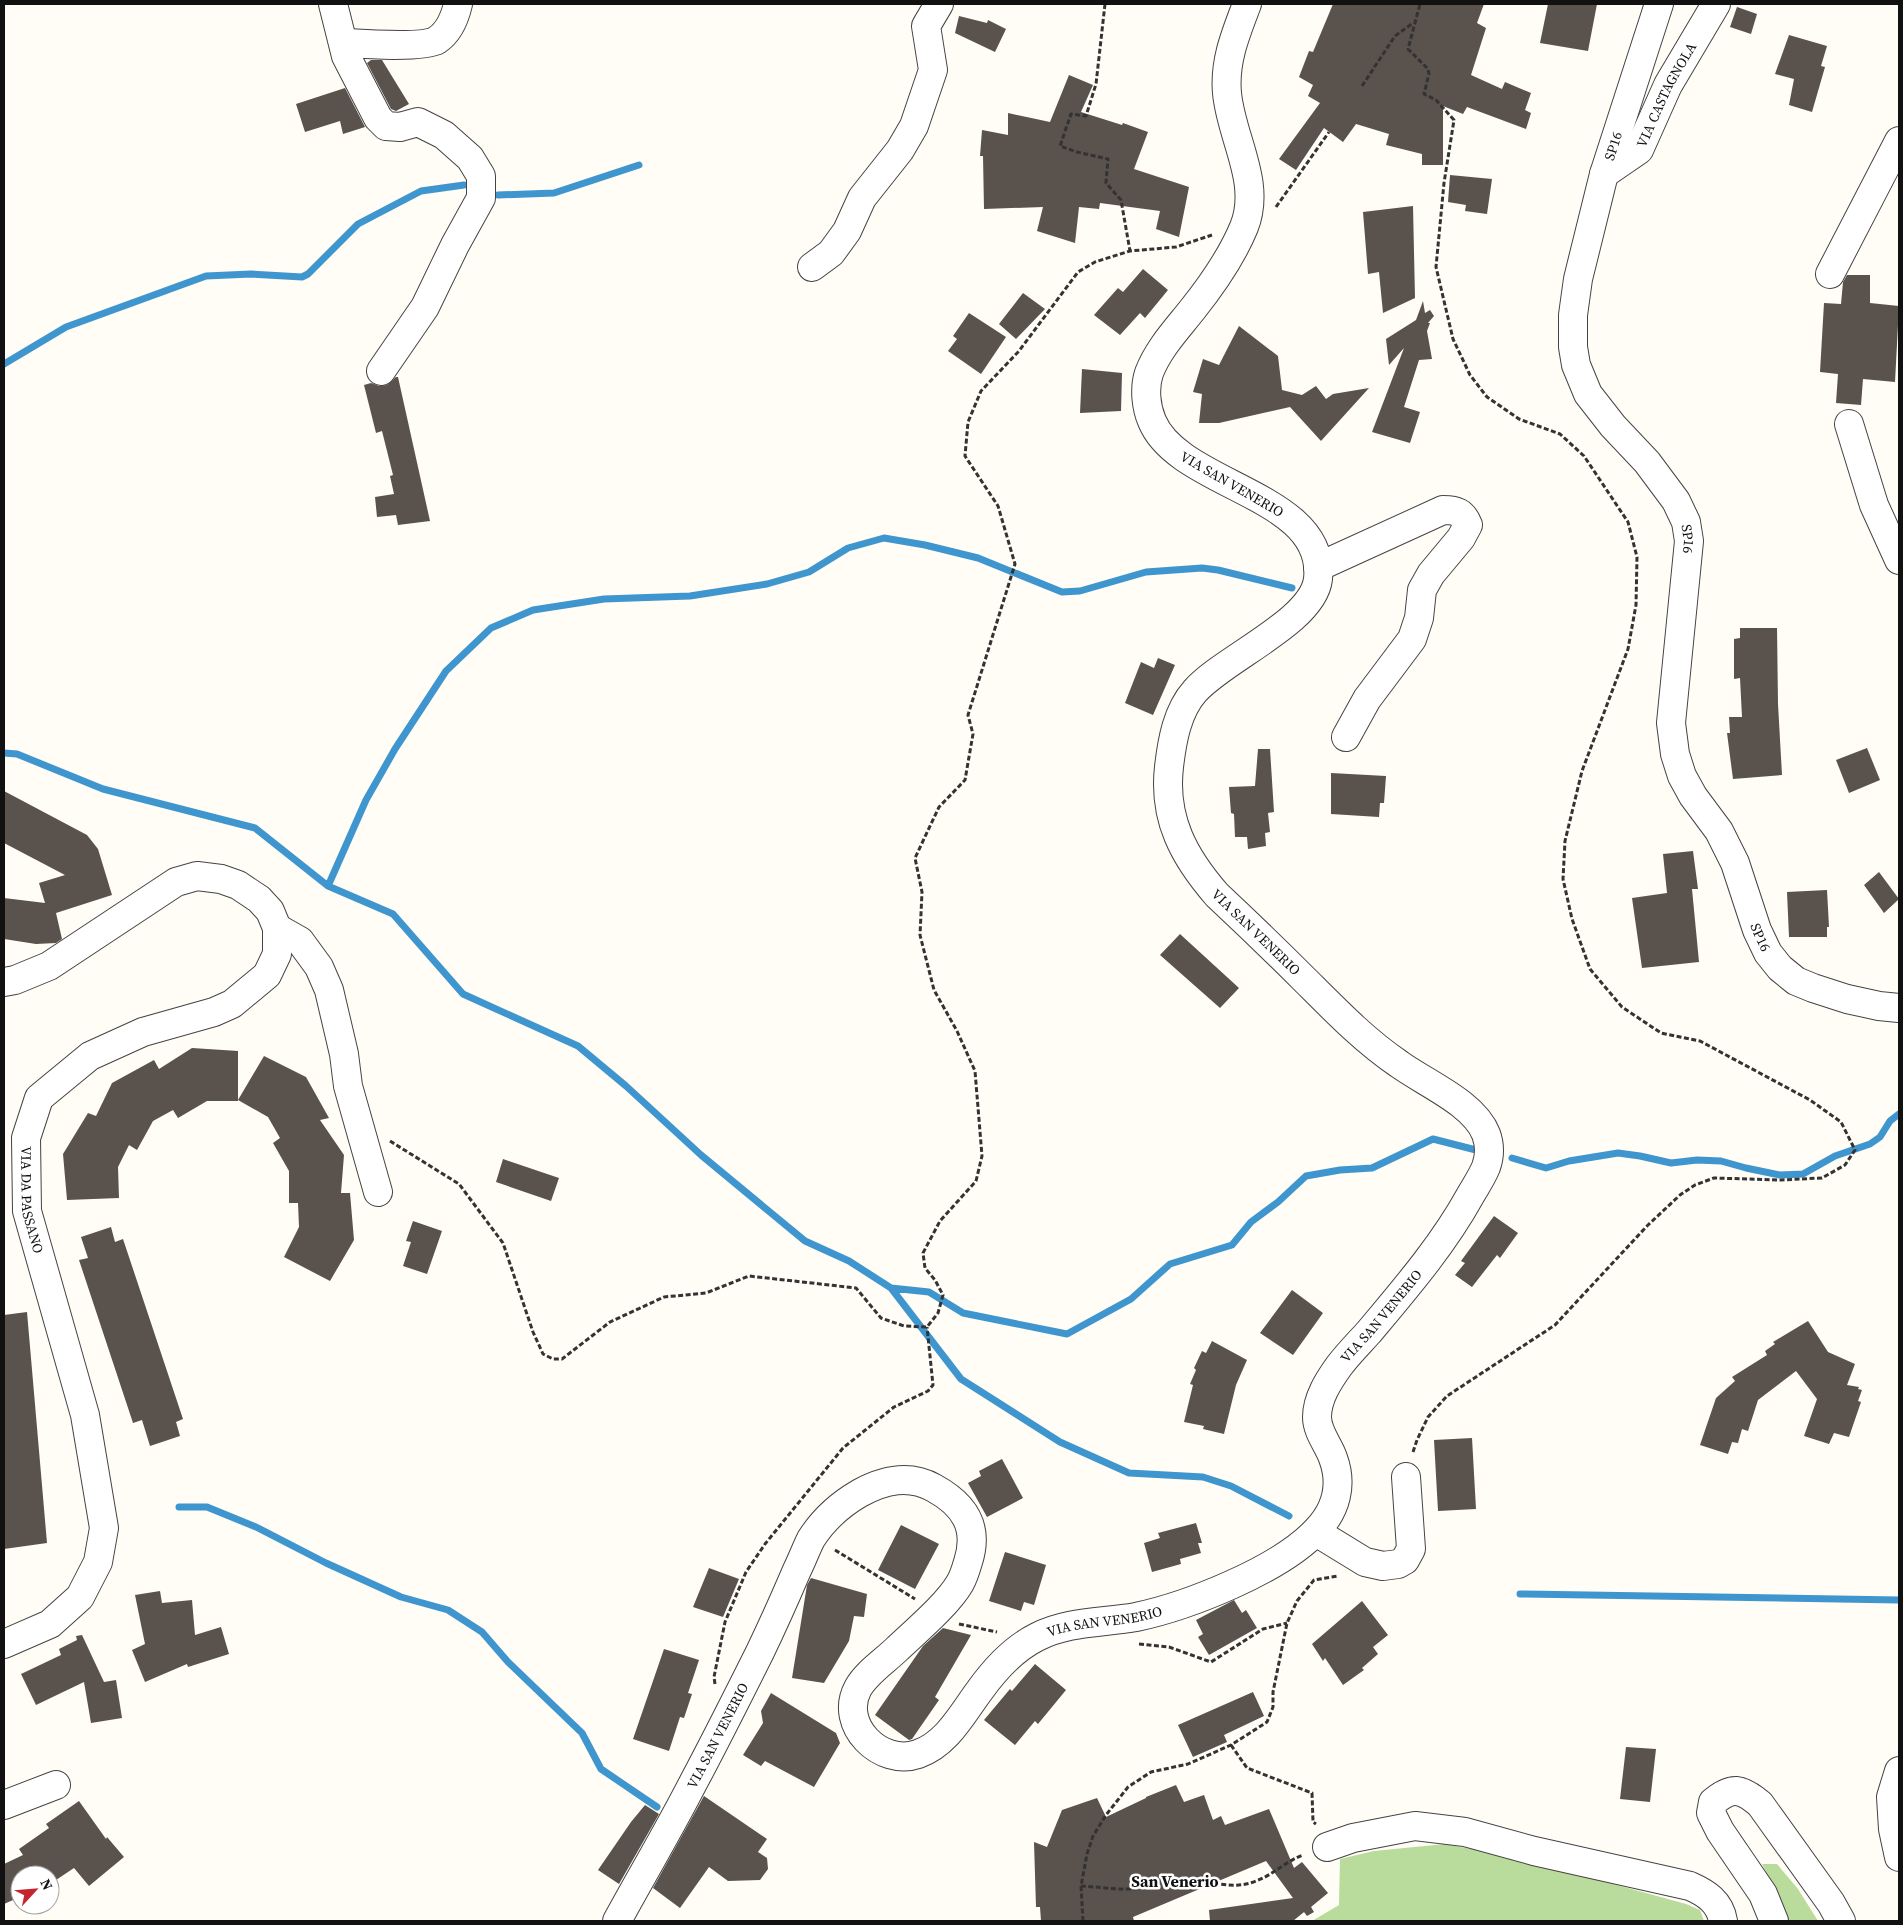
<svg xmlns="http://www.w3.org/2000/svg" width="1903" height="1925" font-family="'Source Serif 4',serif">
	<rect width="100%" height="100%" fill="#fffdf5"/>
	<!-- forest -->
	<path fill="#b9dc9c" d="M 1445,1844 L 1519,1858 L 1686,1904 L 1700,1910 L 1704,1921 L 1312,1921 L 1339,1905 L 1340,1859 L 1374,1851 Z
		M 1762,1864 L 1777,1864 L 1798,1889 L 1818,1921 L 1785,1921 L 1784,1907 Z"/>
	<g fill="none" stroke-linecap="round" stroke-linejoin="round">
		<!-- stream -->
		<path stroke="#3f96cf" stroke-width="7" d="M 498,195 L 554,193 L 639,165
			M 4,364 L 66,327 L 206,276 L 251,274 L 302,277 L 308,274 L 358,224 L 421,191 L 464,185
			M 4,753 L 17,754 L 103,789 L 255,828 L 328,886 L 393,914 L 463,994 L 578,1046 L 626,1086 L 701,1155 L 805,1241 L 849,1261 L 891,1288 L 961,1379 L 1060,1442 L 1129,1473 L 1203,1477 L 1231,1486 L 1289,1516
			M 328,886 L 366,800 L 395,749 L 446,671 L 491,628 L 533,610 L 604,599 L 690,596 L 767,584 L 809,572 L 848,548 L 884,538 L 925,545 L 978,558 L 1062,592 L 1080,591 L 1146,572 L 1202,568 L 1218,570 L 1292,588
			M 1512,1158 L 1546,1168 L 1569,1161 L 1618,1153 L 1640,1156 L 1671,1163 L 1697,1160 L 1721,1161 L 1746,1168 L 1780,1175 L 1803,1174 L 1835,1156 L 1870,1144 L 1880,1137 L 1890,1121 L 1899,1114
			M 891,1288 L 929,1292 L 963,1313 L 1067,1334 L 1131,1299 L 1170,1264 L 1232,1245 L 1251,1222 L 1278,1202 L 1306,1176 L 1340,1170 L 1372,1168 L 1433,1139 L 1476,1150
			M 179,1507 L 207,1507 L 256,1527 L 326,1563 L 401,1597 L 448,1610 L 482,1632 L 508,1662 L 582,1733 L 601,1769 L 657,1807
			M 1520,1594 L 1899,1600"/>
	</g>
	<!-- building -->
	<path fill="#5a524d" d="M 1333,4 L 1484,4 L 1477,23 L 1486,28 L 1471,75 L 1502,89 L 1505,82 L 1531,93 L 1525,110 L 1531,113 L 1526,129 L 1467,107 L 1463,114 L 1443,106 L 1443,165 L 1422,165 L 1422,154 L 1386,145 L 1389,134 L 1356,124 L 1343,142 L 1324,128 L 1296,170 L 1279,159 L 1320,103 L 1308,96 L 1313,85 L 1299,77 L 1309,51 L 1313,52 Z
		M 1548,4 L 1597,4 L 1588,51 L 1540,43 Z
		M 1737,7 L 1757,14 L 1751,34 L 1730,27 Z
		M 959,16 L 987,23 L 988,20 L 1006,29 L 995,52 L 955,33 Z
		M 1789,35 L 1827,46 L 1821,66 L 1825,67 L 1812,112 L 1789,105 L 1794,79 L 1775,74 Z
		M 371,60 L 382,60 L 409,104 L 396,111 L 391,109 L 367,63 Z
		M 1069,75 L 1093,85 L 1081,112 L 1122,125 L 1123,123 L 1148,132 L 1134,169 L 1189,187 L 1179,237 L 1156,229 L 1160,211 L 1100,203 L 1099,209 L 1079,207 L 1075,243 L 1037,231 L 1043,207 L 984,209 L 983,156 L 980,156 L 982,130 L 1008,135 L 1008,113 L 1050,122 Z
		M 345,88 L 365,127 L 343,134 L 340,121 L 305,132 L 296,104 Z
		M 1450,175 L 1492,179 L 1487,214 L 1465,211 L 1466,205 L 1448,202 Z
		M 1413,206 L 1415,298 L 1383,313 L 1379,272 L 1368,274 L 1363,212 Z
		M 1143,269 L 1168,290 L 1145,318 L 1140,313 L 1120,335 L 1094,315 L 1118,288 L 1123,292 Z
		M 1847,275 L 1870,275 L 1870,303 L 1899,306 L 1895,382 L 1863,379 L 1861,405 L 1836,403 L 1838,374 L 1820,372 L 1824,303 L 1841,304 L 1843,282 Z
		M 1023,293 L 1045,309 L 1016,339 L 999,324 Z
		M 1423,301 L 1425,313 L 1430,310 L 1434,316 L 1428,323 L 1430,323 L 1427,331 L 1432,359 L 1419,360 L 1404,407 L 1420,412 L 1410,443 L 1372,432 L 1404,348 L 1389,365 L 1386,339 L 1416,320 Z
		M 969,313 L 1006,337 L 981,374 L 948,351 L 957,339 L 953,336 Z
		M 1239,326 L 1278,356 L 1282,390 L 1302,395 L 1316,386 L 1326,399 L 1333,394 L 1369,388 L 1321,441 L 1290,407 L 1219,423 L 1199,423 L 1202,394 L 1193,392 L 1203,359 L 1219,365 Z
		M 1082,369 L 1122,373 L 1121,411 L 1080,413 Z
		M 396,377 L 398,377 L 430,521 L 398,525 L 396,515 L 377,517 L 375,497 L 394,494 L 390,476 L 393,475 L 382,431 L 376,433 L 364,385 L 371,383 L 379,386 L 387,385 Z
		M 1740,628 L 1777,628 L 1778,704 L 1782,775 L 1733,779 L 1727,733 L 1730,733 L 1729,717 L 1742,717 L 1740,678 L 1734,679 L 1734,639 L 1740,638 Z
		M 1158,658 L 1175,665 L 1153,715 L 1125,703 L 1141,662 L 1154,668 Z
		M 1867,748 L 1880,780 L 1849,793 L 1836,760 Z
		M 1258,749 L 1270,749 L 1274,812 L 1268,813 L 1270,832 L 1265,833 L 1266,846 L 1248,849 L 1247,837 L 1235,837 L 1234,814 L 1231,813 L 1229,787 L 1255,786 Z
		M 1331,773 L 1386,776 L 1384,803 L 1380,803 L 1379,817 L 1331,814 Z
		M 4,791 L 87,835 L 98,849 L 112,895 L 56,913 L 62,939 L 56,943 L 36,944 L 4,939 L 4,898 L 45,903 L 39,883 L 65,875 L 4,843 Z
		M 1693,851 L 1698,889 L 1692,889 L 1699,962 L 1642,968 L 1632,898 L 1667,893 L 1663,854 Z
		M 1879,872 L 1899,899 L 1884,913 L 1864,885 Z
		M 1827,890 L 1829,927 L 1827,927 L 1827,937 L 1789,937 L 1787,892 Z
		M 1180,934 L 1239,988 L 1220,1008 L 1160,955 Z
		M 192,1048 L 238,1051 L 238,1101 L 207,1101 L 178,1118 L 173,1110 L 153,1121 L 137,1150 L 129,1145 L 118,1167 L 119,1198 L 67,1200 L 63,1154 L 88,1113 L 96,1116 L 112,1083 L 154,1060 L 159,1069 Z
		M 264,1056 L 306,1077 L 329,1118 L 320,1120 L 344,1155 L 341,1193 L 350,1193 L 354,1240 L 330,1281 L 284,1257 L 299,1227 L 298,1203 L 289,1203 L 289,1171 L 273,1143 L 280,1138 L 268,1117 L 238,1100 Z
		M 503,1159 L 559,1178 L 551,1201 L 496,1182 Z
		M 1494,1216 L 1518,1233 L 1500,1258 L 1497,1255 L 1472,1287 L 1455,1275 L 1465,1263 L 1461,1261 Z
		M 413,1221 L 442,1231 L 427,1274 L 403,1266 L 411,1242 L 406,1241 Z
		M 111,1227 L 115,1242 L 123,1239 L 183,1419 L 176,1422 L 180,1436 L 150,1446 L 142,1420 L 133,1423 L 79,1260 L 88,1258 L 81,1237 Z
		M 1292,1290 L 1323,1313 L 1293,1355 L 1260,1333 Z
		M 27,1312 L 47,1543 L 4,1549 L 4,1315 Z
		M 1808,1321 L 1828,1352 L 1855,1364 L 1847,1385 L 1859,1387 L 1858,1389 L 1862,1390 L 1858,1401 L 1861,1402 L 1849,1437 L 1834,1433 L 1829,1444 L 1804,1436 L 1817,1399 L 1796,1371 L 1758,1400 L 1748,1431 L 1742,1429 L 1738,1443 L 1732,1442 L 1728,1454 L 1700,1445 L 1716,1398 L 1735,1381 L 1732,1377 L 1767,1355 L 1765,1351 L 1775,1344 L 1773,1342 Z
		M 1212,1341 L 1247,1360 L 1236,1385 L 1224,1434 L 1203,1429 L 1204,1426 L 1184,1422 L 1193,1385 L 1190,1384 L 1196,1370 L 1194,1368 L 1202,1351 L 1206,1353 Z
		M 1472,1438 L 1476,1509 L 1438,1511 L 1434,1440 Z
		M 1002,1459 L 1023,1498 L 987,1517 L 968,1483 L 981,1476 L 979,1471 Z
		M 1196,1523 L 1202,1543 L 1198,1543 L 1201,1553 L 1180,1559 L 1181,1564 L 1152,1572 L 1144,1543 L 1160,1538 L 1158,1533 Z
		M 901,1525 L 939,1544 L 915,1589 L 878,1570 Z
		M 1005,1552 L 1046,1565 L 1034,1605 L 1024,1602 L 1021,1611 L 989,1601 Z
		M 709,1568 L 739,1579 L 723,1617 L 693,1607 Z
		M 811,1578 L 867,1594 L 864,1617 L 854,1616 L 849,1641 L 824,1683 L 792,1678 L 807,1585 Z
		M 160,1591 L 162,1603 L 192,1600 L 195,1635 L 221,1627 L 229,1654 L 188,1667 L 187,1664 L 145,1682 L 132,1650 L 145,1644 L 135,1595 Z
		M 1234,1600 L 1242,1613 L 1246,1610 L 1257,1628 L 1209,1655 L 1198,1637 L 1203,1634 L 1196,1620 Z
		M 1362,1601 L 1388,1635 L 1373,1647 L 1378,1654 L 1362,1668 L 1364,1670 L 1343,1685 L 1325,1658 L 1323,1661 L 1312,1644 Z
		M 943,1628 L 971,1635 L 935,1697 L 939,1700 L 912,1739 L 909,1740 L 875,1715 L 923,1646 Z
		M 82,1635 L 104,1682 L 116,1680 L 122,1718 L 91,1723 L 84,1682 L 36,1705 L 21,1674 L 61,1655 L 59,1649 L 77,1640 L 76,1636 Z
		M 664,1649 L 699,1660 L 688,1693 L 692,1694 L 684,1718 L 680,1717 L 669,1751 L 633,1739 Z
		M 1035,1664 L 1066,1690 L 1038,1724 L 1035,1721 L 1015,1745 L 984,1720 L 1010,1689 L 1012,1691 Z
		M 1253,1692 L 1264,1716 L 1224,1735 L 1227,1742 L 1193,1757 L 1178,1725 Z
		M 771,1693 L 836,1733 L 840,1743 L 814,1787 L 765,1761 L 761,1766 L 743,1755 L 763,1723 L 761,1711 Z
		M 1626,1747 L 1656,1749 L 1650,1802 L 1620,1799 Z
		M 1176,1785 L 1184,1802 L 1204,1795 L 1213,1820 L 1221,1816 L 1225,1825 L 1269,1809 L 1294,1868 L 1302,1862 L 1328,1893 L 1311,1907 L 1314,1912 L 1307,1916 L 1304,1912 L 1293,1921 L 1210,1921 L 1209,1910 L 1293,1898 L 1266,1861 L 1133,1917 L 1134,1921 L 1041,1921 L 1040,1907 L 1036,1907 L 1034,1842 L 1047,1847 L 1062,1810 L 1097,1798 L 1106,1817 L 1146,1798 L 1146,1797 Z
		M 704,1796 L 767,1839 L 758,1852 L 767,1858 L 768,1869 L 760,1880 L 728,1881 L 709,1867 L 680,1908 L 653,1888 Z
		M 79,1801 L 106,1839 L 107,1837 L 124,1857 L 89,1886 L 74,1868 L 50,1884 L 50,1875 L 20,1875 L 20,1897 L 4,1904 L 4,1864 L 23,1855 L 19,1849 L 49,1828 L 46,1824 Z
		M 645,1805 L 659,1814 L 619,1884 L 598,1870 L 631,1822 Z"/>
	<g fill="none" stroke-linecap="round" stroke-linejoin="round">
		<defs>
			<g id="minor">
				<path d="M 333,4 L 346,56 L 378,118 L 386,126 L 400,127 L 418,122 L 444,135 L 470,158 L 481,176 L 481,198 L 455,245 L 425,307 L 381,371"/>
				<path id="s1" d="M 1659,4 L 1604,174 L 1578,279 L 1573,315 L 1573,347 L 1576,365 L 1588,394 L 1613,426 L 1647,462 L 1676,501 L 1686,522 L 1689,541 L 1671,723 L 1675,754 L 1682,776 L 1693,796 L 1719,831 L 1735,863 L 1757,930 L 1768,953 L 1780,968 L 1796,981 L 1813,988 L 1847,999 L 1879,1006 L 1899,1008"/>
				<path d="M 344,43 C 361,44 424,48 437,40 C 449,32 455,17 458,4"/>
				<path id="s2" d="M 1604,174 L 1639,150 L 1668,85 L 1716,4"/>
				<path d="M 812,267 L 831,253 L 847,231 L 862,198 L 900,150 L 914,126 L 933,70 L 926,26 L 939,4"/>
				<path d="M 1830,274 L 1899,141"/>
				<path d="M 1849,424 L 1874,505 L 1899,560"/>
				<path d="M 1318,567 L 1443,510 C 1456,510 1463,512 1468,525 L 1461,538 L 1431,574 L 1422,590 L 1419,618 L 1412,639 L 1367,699 L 1346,737"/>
				<path d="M 277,928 L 300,941 L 319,967 L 329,990 L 344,1054 L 348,1086 L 378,1192"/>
				<path id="s3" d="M 4,982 L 15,980 L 49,966 L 176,882 L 197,876 L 221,879 L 238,885 L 259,899 L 270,911 L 277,928 L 277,954 L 267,975 L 232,1004 L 214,1012 L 143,1032 L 90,1056 L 39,1098 L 26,1138 L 27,1211 L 85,1415 L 104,1528 L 98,1562 L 80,1597 L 50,1624 L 4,1644"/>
				<path d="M 1316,1532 L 1365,1562 L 1383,1566 L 1398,1564 L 1405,1560 L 1411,1549 L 1406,1477"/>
				<path d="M 1899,1771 L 1891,1797 L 1893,1829 L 1899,1857"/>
				<path d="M 4,1805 L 56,1785"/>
				<path d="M 1327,1847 L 1353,1838 L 1415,1826 L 1465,1832 L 1534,1851 L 1690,1886 C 1706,1893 1720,1902 1723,1921"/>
				<path id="s4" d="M 617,1921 C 642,1875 669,1830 693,1783 C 716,1740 738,1696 760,1652 C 773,1625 785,1598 797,1570 C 802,1560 806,1549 811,1539 C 823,1520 841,1504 860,1493 C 884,1480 909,1474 934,1488 C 965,1505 979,1528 968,1562 C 966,1569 964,1576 960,1583 C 948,1604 916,1631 898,1648 C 885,1661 867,1672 858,1688 C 838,1725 881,1767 918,1754 C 947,1744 962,1714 980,1690 C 995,1669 1013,1649 1037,1637 C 1068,1621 1103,1623 1136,1617 C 1188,1606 1280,1570 1317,1530 C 1336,1510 1343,1485 1333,1458 C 1328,1444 1317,1432 1317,1417 C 1317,1398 1329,1380 1339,1366 C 1348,1354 1359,1343 1369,1332 C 1405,1289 1443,1245 1470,1196 C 1475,1187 1482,1177 1486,1167 C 1490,1156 1490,1145 1486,1134 C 1474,1103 1425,1083 1399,1064 C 1365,1041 1336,1011 1307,982 C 1277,952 1248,924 1217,895 C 1184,857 1163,819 1169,767 C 1172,741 1177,711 1195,691 C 1224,658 1313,622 1318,579 C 1327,494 1179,487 1152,421 C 1146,407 1144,388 1149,373 C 1158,349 1177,329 1192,310 C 1212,285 1232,256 1244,227 C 1262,182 1231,138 1227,93 C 1224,61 1236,33 1247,4"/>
				<path d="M 1774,1921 L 1763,1894 L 1720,1831 L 1711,1813 L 1713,1802 C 1732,1786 1741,1788 1760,1804 L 1831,1903 L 1841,1921"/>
			</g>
		</defs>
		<!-- minor casing -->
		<use href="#minor" stroke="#444" stroke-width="30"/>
		<!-- path -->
		<path stroke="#333" stroke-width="3" stroke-dasharray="5 2.5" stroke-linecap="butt" d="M 1105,4 L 1096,84 L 1086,116 L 1071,114 L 1060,146 L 1077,152 L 1108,159 L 1106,183 L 1121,200 L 1130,251
			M 1362,86 L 1395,36 L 1413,23
			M 1276,207 L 1329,132
			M 390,1141 L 459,1184 L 503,1243 L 533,1332 L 543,1354 L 553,1359 L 562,1359 L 610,1322 L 664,1297 L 706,1293 L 749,1276 L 856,1288 L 881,1318 L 904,1326 L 927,1327 L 938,1313 L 943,1295 L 935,1280 L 925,1268 L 923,1253 L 940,1221 L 976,1181 L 982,1156 L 975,1071 L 957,1031 L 934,990 L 920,935 L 922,892 L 915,858 L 939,807 L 965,780 L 973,734 L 968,715 L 1015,564 L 998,506 L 965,456 L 968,422 L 981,391 L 1019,351 L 1078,272 L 1095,262 L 1130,251 L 1176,247 L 1212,235
			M 1413,1452 L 1417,1440 L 1428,1417 L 1447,1396 L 1555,1325 L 1647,1226 L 1680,1195 L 1695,1185 L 1714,1178 L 1781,1180 L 1822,1178 L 1845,1165 L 1855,1150 L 1841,1122 L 1810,1100 L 1700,1041 L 1661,1033 L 1622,1007 L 1590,969 L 1572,919 L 1563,879 L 1565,841 L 1582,771 L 1628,649 L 1636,605 L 1637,557 L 1628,522 L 1584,456 L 1560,434 L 1519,419 L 1487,397 L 1470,375 L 1453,339 L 1436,267 L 1444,183 L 1454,120 L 1436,100 L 1424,94 L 1429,74 L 1428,69 L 1408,49 L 1420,4
			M 835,1550 L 915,1599
			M 959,1624 L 997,1632
			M 1139,1644 L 1169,1647 L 1211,1662 L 1263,1629 L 1287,1623
			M 715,1684 L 714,1677 L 725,1622 L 746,1572 L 765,1544 L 843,1448 L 894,1407 L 928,1391 L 933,1385 L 927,1327
			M 1231,1745 L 1247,1768 L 1312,1793 L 1313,1822 L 1316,1824
			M 1081,1886 C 1101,1887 1123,1891 1143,1888 C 1152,1887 1160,1880 1168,1879 C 1198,1875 1227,1893 1256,1881 C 1273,1875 1286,1861 1303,1855
			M 1083,1921 L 1081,1886 L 1087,1854 L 1093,1836 L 1106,1815 L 1128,1787 L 1151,1772 L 1188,1764 L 1231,1745 L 1267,1722 L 1273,1707 L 1273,1692 L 1287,1623 L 1297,1601 L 1314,1580 L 1338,1576"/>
		<!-- minor -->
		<use href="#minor" stroke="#fff" stroke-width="28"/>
	</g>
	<g text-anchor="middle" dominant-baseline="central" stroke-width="5" stroke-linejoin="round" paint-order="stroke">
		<!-- street labels -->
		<g font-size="14" fill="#111" stroke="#fff">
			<text stroke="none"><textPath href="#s2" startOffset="104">VIA CASTAGNOLA</textPath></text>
			<text transform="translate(1613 146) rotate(-72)">SP16</text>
			<text transform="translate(1232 484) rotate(30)">VIA SAN VENERIO</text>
			<text stroke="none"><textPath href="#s1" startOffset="584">SP16</textPath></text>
			<text transform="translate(1256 932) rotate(44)">VIA SAN VENERIO</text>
			<text stroke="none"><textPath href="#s1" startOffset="1004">SP16</textPath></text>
			<text stroke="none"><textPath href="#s3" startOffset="741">VIA DA PASSANO</textPath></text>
			<text stroke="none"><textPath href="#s4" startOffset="1664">VIA SAN VENERIO</textPath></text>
			<text stroke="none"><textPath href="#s4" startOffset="1185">VIA SAN VENERIO</textPath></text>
			<text stroke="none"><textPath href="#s4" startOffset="211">VIA SAN VENERIO</textPath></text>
		</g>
		<!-- quarter labels -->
		<g font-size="16" font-weight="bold" fill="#111" stroke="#fff">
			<text x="1175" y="1881">San Venerio</text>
		</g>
	</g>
	<!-- border -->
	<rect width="1903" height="1925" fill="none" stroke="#111111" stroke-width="10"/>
	<!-- north arrow -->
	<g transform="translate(35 1890) rotate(64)"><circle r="24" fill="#ffffff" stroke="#a0a0a0"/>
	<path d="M0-4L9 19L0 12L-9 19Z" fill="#c4262e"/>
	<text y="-8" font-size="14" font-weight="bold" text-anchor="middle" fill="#111111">N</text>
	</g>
</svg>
